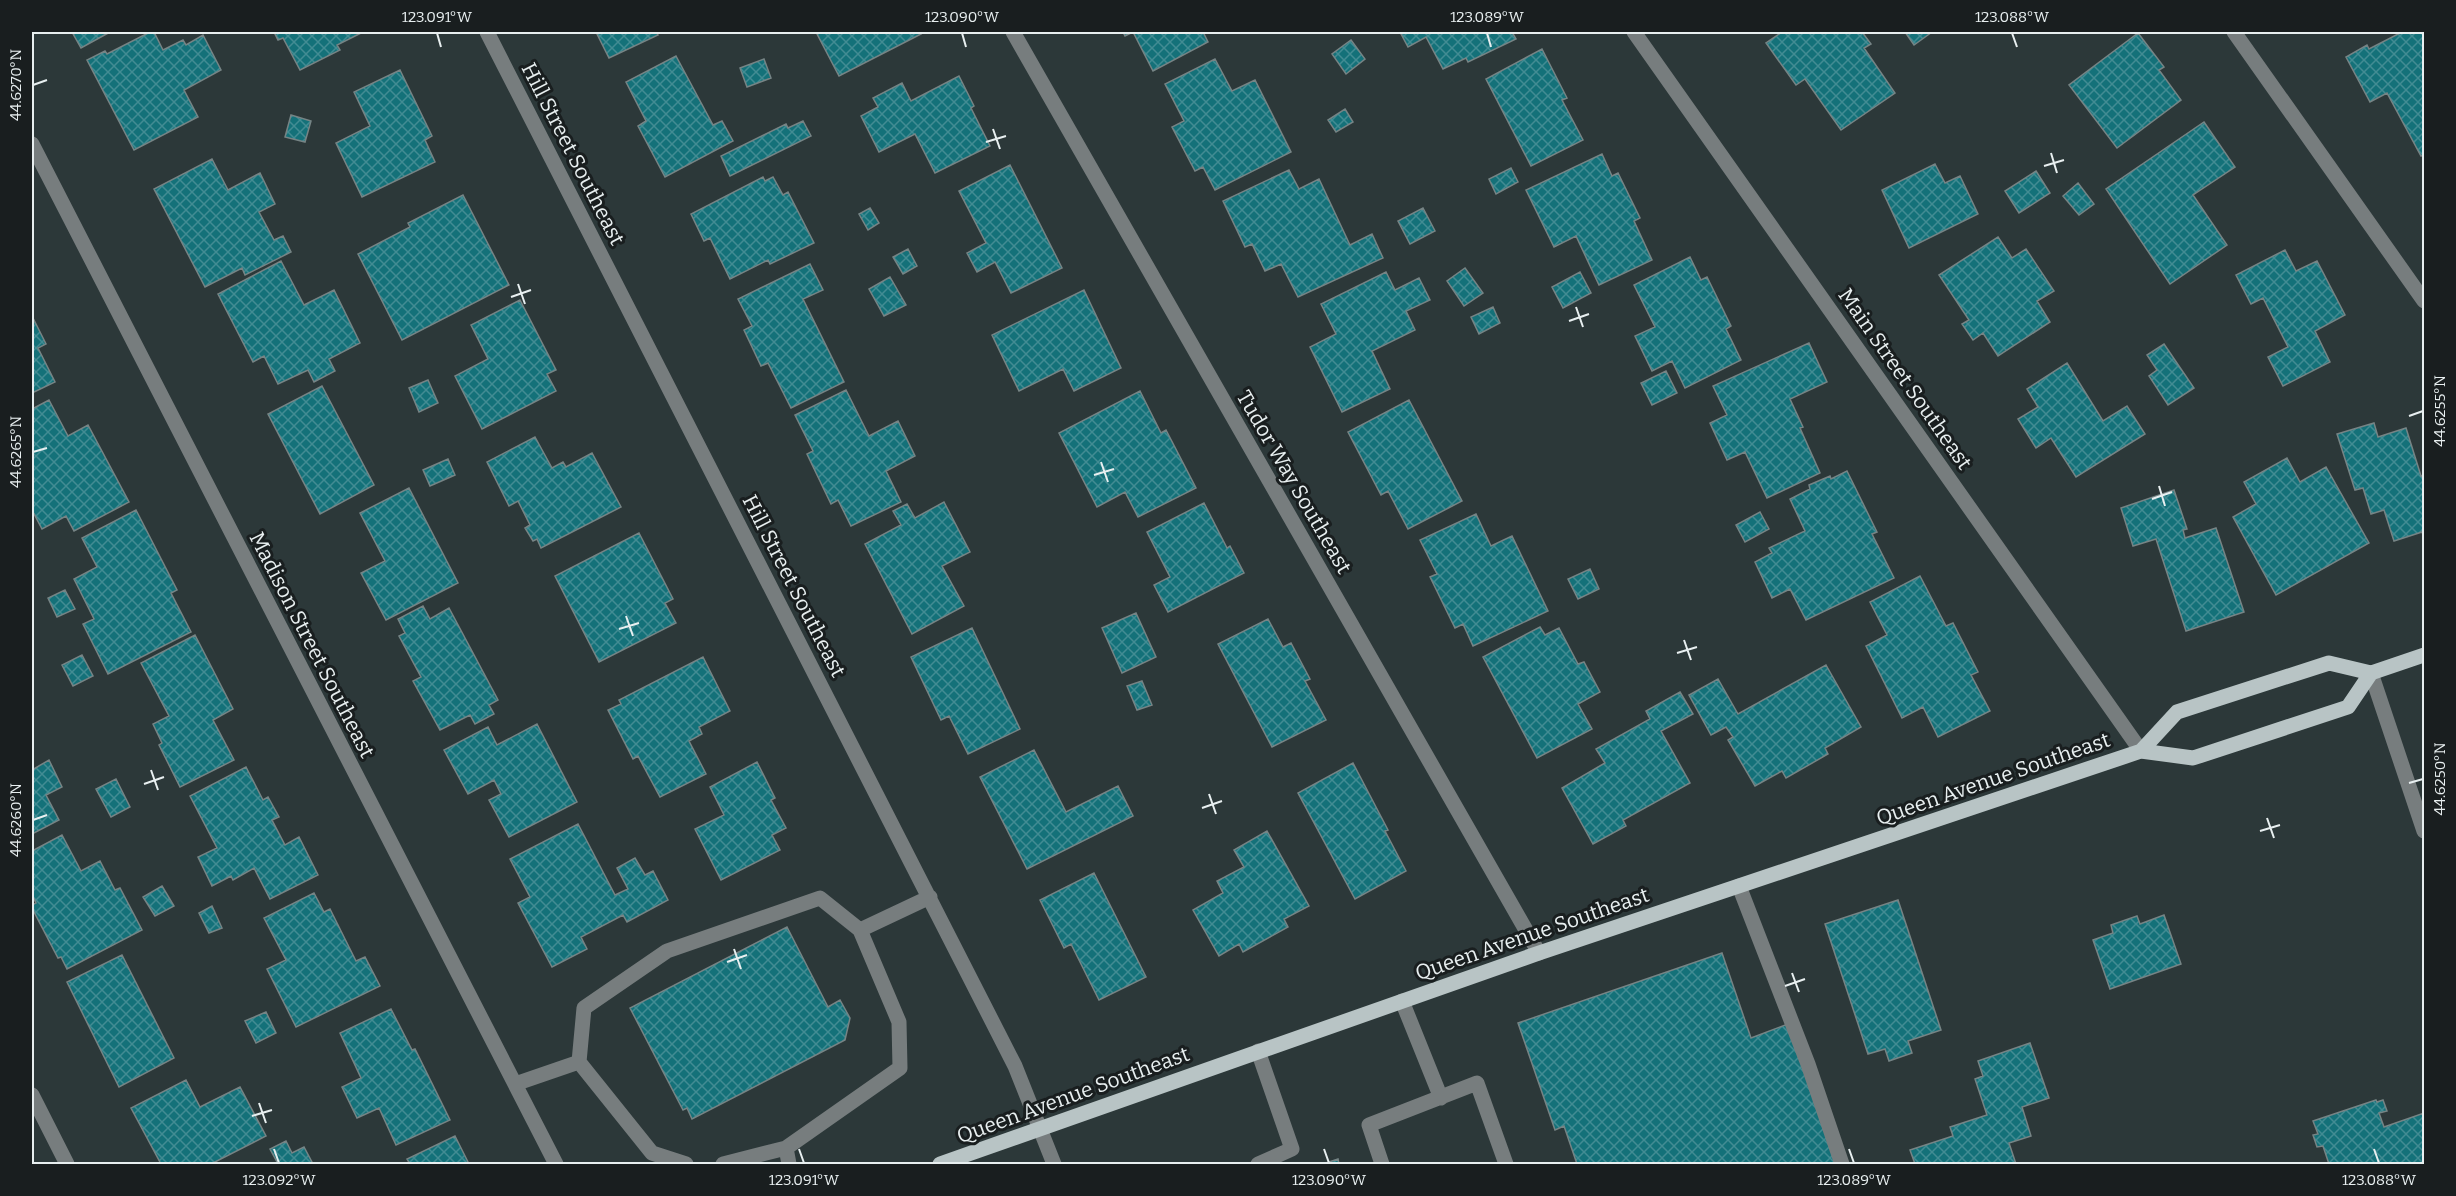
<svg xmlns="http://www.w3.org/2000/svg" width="2456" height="1196" font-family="Bitter,serif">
	<defs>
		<pattern id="building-cross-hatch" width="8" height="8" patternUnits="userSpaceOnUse" patternTransform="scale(1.5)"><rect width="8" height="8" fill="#147179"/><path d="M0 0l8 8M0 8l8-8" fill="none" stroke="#428c93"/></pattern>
	</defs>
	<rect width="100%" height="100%" fill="#2c3839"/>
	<!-- building -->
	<path fill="url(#building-cross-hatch)" stroke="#768485" stroke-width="1.5" d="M 72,32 L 110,32 L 81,48 Z
		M 150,32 L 154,32 L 163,50 L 183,40 L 186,45 L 203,35 L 221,70 L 184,90 L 198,117 L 134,150 L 87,60 L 105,51 L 107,54 Z
		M 274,32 L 363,32 L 337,45 L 340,50 L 300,70 L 283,38 L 278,40 Z
		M 596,32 L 656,32 L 658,35 L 609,58 Z
		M 816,32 L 919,32 L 921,34 L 839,76 Z
		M 1123,32 L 1203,32 L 1208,42 L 1153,71 L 1133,32 L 1125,36 Z
		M 1400,32 L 1512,32 L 1516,39 L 1468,62 L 1466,58 L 1443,69 L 1426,37 L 1408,47 Z
		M 1782,32 L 1862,32 L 1871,44 L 1864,48 L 1895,93 L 1841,130 L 1805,79 L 1796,85 L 1766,43 Z
		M 1905,32 L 1932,32 L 1914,45 Z
		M 2402,32 L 2424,32 L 2424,155 L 2421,156 L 2387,93 L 2370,102 L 2346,57 L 2367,45 L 2369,49 Z
		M 2138,33 L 2164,67 L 2159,70 L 2181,100 L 2117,148 L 2069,85 Z
		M 1351,40 L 1365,59 L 1346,74 L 1332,54 Z
		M 1542,49 L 1567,98 L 1562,100 L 1583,140 L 1531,166 L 1486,79 Z
		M 676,56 L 713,125 L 722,121 L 733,141 L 665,177 L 638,126 L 646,121 L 626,82 Z
		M 764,59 L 771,78 L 747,87 L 740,68 Z
		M 1215,59 L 1232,91 L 1255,80 L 1291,152 L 1215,190 L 1203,167 L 1195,171 L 1172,127 L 1184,121 L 1165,84 Z
		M 400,70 L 432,136 L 425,140 L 435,162 L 362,197 L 336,143 L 370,126 L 354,92 Z
		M 959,76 L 974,106 L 971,108 L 990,146 L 935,173 L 915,134 L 879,152 L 861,116 L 878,107 L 873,98 L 902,83 L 911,101 Z
		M 1345,109 L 1353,122 L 1336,132 L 1328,120 Z
		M 291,115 L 311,121 L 305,142 L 285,137 Z
		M 803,121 L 811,136 L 730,176 L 721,156 L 786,124 L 788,128 Z
		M 2204,122 L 2235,167 L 2193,195 L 2227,245 L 2170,284 L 2106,189 Z
		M 1602,154 L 1612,176 L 1618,173 L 1640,218 L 1634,221 L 1652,260 L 1599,285 L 1576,236 L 1554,247 L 1526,190 Z
		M 212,159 L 228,190 L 260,173 L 275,204 L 259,212 L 274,240 L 283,236 L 291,252 L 245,275 L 242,268 L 205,287 L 154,189 Z
		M 1935,164 L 1945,183 L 1960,176 L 1978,214 L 1909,248 L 1882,190 Z
		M 1010,165 L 1062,268 L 1011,293 L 995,262 L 977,272 L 967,253 L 986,243 L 959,191 Z
		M 1511,168 L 1518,182 L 1496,194 L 1489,179 Z
		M 1289,170 L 1299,189 L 1319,179 L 1350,245 L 1372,234 L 1383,258 L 1298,297 L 1281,264 L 1265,271 L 1252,244 L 1245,247 L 1223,201 Z
		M 2036,171 L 2050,193 L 2019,213 L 2005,191 Z
		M 763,177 L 765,181 L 773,177 L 783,195 L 788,192 L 814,243 L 770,264 L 768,260 L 730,279 L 710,238 L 704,241 L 691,214 Z
		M 2078,183 L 2094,204 L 2079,215 L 2063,196 Z
		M 463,195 L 509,285 L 402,340 L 358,254 L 410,227 L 408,223 Z
		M 870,208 L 879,223 L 868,230 L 859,214 Z
		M 1423,208 L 1435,231 L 1410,244 L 1398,221 Z
		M 1998,237 L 2012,258 L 2026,249 L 2054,291 L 2037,301 L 2050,322 L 1998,356 L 1983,333 L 1973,340 L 1962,324 L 1969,320 L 1939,275 Z
		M 908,249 L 917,266 L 903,274 L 893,257 Z
		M 2285,250 L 2296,271 L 2317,261 L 2345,315 L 2315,331 L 2330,362 L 2283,386 L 2268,357 L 2288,347 L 2263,298 L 2251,304 L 2236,275 Z
		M 1690,257 L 1701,280 L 1707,277 L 1731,326 L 1726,329 L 1741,360 L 1685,388 L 1672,361 L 1652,371 L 1635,336 L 1655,327 L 1634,285 Z
		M 281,261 L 304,305 L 334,290 L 360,343 L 329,359 L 335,371 L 314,382 L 308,370 L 278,384 L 264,356 L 253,362 L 218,294 Z
		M 810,264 L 823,290 L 803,299 L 844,382 L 791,408 L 768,363 L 761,366 L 744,330 L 752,326 L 738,299 Z
		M 1465,268 L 1483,293 L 1464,306 L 1447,281 Z
		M 1386,272 L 1395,290 L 1419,278 L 1430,300 L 1406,311 L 1415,330 L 1372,351 L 1390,389 L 1342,412 L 1310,347 L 1336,334 L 1321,304 Z
		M 1580,272 L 1591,293 L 1563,308 L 1552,287 Z
		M 890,277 L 906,305 L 884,316 L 869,289 Z
		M 1084,290 L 1121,368 L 1074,391 L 1063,369 L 1019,391 L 992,335 Z
		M 520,300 L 556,370 L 547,374 L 556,391 L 482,429 L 455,376 L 488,359 L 471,325 Z
		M 1493,307 L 1500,323 L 1479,334 L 1471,317 Z
		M 32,316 L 46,344 L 38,348 L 55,382 L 32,393 Z
		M 1809,343 L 1827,382 L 1790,399 L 1803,427 L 1800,428 L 1820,473 L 1767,498 L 1745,452 L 1727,460 L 1710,423 L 1727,415 L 1713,386 Z
		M 2164,344 L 2194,388 L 2168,405 L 2149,376 L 2157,370 L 2147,355 Z
		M 2067,363 L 2103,421 L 2127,406 L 2145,434 L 2076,477 L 2051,438 L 2036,448 L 2018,419 L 2038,407 L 2027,389 Z
		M 1666,371 L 1677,393 L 1652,405 L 1641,383 Z
		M 428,380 L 438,403 L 419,412 L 409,388 Z
		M 322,386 L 374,485 L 320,514 L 268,414 Z
		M 846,390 L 869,436 L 898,421 L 915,456 L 886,471 L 901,502 L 851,526 L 838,500 L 831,504 L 807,454 L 813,451 L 795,415 Z
		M 1140,391 L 1161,433 L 1166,430 L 1196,488 L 1138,517 L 1125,492 L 1097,507 L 1059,433 Z
		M 49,400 L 68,436 L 88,425 L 129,502 L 74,531 L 66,516 L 42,529 L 32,510 L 32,409 Z
		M 1409,400 L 1462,501 L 1408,529 L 1388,491 L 1381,495 L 1348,432 Z
		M 2374,423 L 2378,437 L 2406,428 L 2421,476 L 2424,475 L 2424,538 L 2422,532 L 2394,541 L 2384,510 L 2371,514 L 2363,488 L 2355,490 L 2337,434 Z
		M 535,437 L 552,468 L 563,462 L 566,467 L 592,453 L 621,507 L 541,548 L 537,539 L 533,541 L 525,528 L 530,525 L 518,501 L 509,506 L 487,462 Z
		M 2287,458 L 2300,482 L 2326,467 L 2369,543 L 2276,595 L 2233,517 L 2256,504 L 2244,482 Z
		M 448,459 L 455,475 L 430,486 L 423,470 Z
		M 1847,471 L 1877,532 L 1872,534 L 1894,578 L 1806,620 L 1790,589 L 1772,598 L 1755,562 L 1772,553 L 1769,548 L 1805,531 L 1790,499 L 1810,489 L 1809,485 L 1830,476 L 1831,479 Z
		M 409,488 L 458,583 L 386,620 L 361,573 L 385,561 L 360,513 Z
		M 2174,490 L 2187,529 L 2183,530 L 2185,538 L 2216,528 L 2244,612 L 2186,631 L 2156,539 L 2133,546 L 2121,508 Z
		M 944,502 L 970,552 L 942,566 L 964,606 L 912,634 L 865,544 L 901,525 L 893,511 L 907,504 L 915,518 Z
		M 1204,503 L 1227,548 L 1230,546 L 1244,573 L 1168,612 L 1154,585 L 1170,577 L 1147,532 Z
		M 136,510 L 177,590 L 171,593 L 191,632 L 108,674 L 83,624 L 94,619 L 74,579 L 97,567 L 82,538 Z
		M 1760,512 L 1769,529 L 1745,542 L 1736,525 Z
		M 1476,514 L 1491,546 L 1512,536 L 1548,611 L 1473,646 L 1463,624 L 1455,628 L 1430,577 L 1437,574 L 1420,540 Z
		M 639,533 L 673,599 L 665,603 L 676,623 L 599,662 L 555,576 Z
		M 1590,569 L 1599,589 L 1578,599 L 1568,579 Z
		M 1920,576 L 1946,626 L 1953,623 L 1978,672 L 1971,675 L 1990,711 L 1938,737 L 1923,707 L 1902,718 L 1866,646 L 1887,635 L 1870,602 Z
		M 65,590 L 75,609 L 57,617 L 48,598 Z
		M 423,606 L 430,619 L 449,608 L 498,700 L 489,705 L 494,714 L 475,724 L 470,715 L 440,730 L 413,681 L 421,677 L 399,636 L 405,633 L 398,619 Z
		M 1136,613 L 1156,657 L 1122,673 L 1102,628 Z
		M 1268,619 L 1283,647 L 1291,643 L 1310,679 L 1305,681 L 1326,720 L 1272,747 L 1218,644 Z
		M 1540,627 L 1545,635 L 1559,628 L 1578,664 L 1584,662 L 1600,692 L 1578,704 L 1592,729 L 1537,758 L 1483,657 Z
		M 972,628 L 1020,729 L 968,754 L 949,716 L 941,720 L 911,657 Z
		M 195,635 L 233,709 L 213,720 L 234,760 L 180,787 L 159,745 L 162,743 L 153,724 L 169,716 L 141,663 Z
		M 82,655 L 93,676 L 73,686 L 62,665 Z
		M 703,657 L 730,711 L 699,727 L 702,734 L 689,741 L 706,774 L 660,797 L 638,756 L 633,759 L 608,710 L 621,704 L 619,700 Z
		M 1826,665 L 1861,727 L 1825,748 L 1828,754 L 1786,778 L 1782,771 L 1755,786 L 1728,740 L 1733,737 L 1726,727 L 1711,735 L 1689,695 L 1718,679 L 1738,714 Z
		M 1142,681 L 1152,705 L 1137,710 L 1127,686 Z
		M 1680,692 L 1693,714 L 1661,731 L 1690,783 L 1623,820 L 1626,826 L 1593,844 L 1562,788 L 1605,763 L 1596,749 L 1650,719 L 1646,711 Z
		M 537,724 L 577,802 L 509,837 L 489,800 L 501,794 L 494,780 L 468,794 L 444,750 L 488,727 L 497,745 Z
		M 1034,750 L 1066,812 L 1118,786 L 1133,816 L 1027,869 L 980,777 Z
		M 49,760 L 62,787 L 46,795 L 59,820 L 32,834 L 32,770 Z
		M 757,762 L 775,798 L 771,800 L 786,828 L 772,835 L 780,850 L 721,880 L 695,829 L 724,815 L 710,787 Z
		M 1353,763 L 1388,830 L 1385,831 L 1406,871 L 1355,899 L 1298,793 Z
		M 246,767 L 263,800 L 268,797 L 279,817 L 272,820 L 285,845 L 299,837 L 318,875 L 270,899 L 254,868 L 233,880 L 231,876 L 212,886 L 198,857 L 217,848 L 190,796 Z
		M 116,779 L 130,807 L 111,817 L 96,789 Z
		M 578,824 L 615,895 L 628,889 L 617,868 L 635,858 L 645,875 L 653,871 L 668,900 L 627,922 L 623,915 L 581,937 L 587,949 L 552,967 L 518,903 L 530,897 L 510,859 Z
		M 1267,831 L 1309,906 L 1284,919 L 1288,927 L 1243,952 L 1239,944 L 1219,956 L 1193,910 L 1223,893 L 1217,881 L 1244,867 L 1234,850 Z
		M 62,835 L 81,871 L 100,861 L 115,890 L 120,888 L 142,930 L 67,969 L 61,957 L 58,958 L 32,908 L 32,905 L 36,903 L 32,895 L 32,851 Z
		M 1094,873 L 1146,977 L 1099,1000 L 1071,944 L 1064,948 L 1040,900 Z
		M 162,886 L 174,906 L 155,916 L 143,897 Z
		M 314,893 L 324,912 L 330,909 L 356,961 L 365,957 L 380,986 L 296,1027 L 267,969 L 286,960 L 264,918 Z
		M 1898,900 L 1941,1030 L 1908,1041 L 1912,1053 L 1889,1061 L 1885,1049 L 1868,1054 L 1825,924 Z
		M 212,906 L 222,928 L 209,933 L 199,913 Z
		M 2164,915 L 2181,964 L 2110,989 L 2093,940 L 2113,933 L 2111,925 L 2137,916 L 2140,924 Z
		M 787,927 L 828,1007 L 840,1000 L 850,1018 L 845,1040 L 692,1119 L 687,1108 L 683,1110 L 630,1008 Z
		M 1722,953 L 1751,1038 L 1788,1024 L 1837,1164 L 1577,1164 L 1564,1126 L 1555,1130 L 1518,1023 Z
		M 122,955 L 174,1058 L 119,1087 L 67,982 Z
		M 391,1009 L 412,1050 L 415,1049 L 450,1120 L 396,1145 L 379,1108 L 357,1118 L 342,1087 L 361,1078 L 340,1033 Z
		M 266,1012 L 276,1033 L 256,1043 L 245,1021 Z
		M 2030,1043 L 2049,1098 L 2022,1107 L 2031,1136 L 2009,1143 L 2016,1164 L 1915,1164 L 1910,1150 L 1953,1136 L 1950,1127 L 1987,1115 L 1975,1079 L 1983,1076 L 1978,1061 Z
		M 186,1080 L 200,1107 L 240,1087 L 266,1136 L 211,1164 L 161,1164 L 131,1108 Z
		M 2376,1100 L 2377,1102 L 2383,1100 L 2387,1111 L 2379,1113 L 2384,1127 L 2424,1113 L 2424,1164 L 2329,1164 L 2323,1146 L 2317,1147 L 2313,1135 L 2318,1134 L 2313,1121 Z
		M 455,1136 L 469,1164 L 410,1164 L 407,1159 Z
		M 286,1141 L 292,1153 L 304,1147 L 313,1164 L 274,1164 L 277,1162 L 270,1149 Z
		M 1338,1159 L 1339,1164 L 1323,1164 Z"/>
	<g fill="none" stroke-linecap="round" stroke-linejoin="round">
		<!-- minor -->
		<path stroke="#777d7e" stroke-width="15" d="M 487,32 L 1015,1066 L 1054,1164
			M 1013,32 L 1539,953
			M 1634,32 L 2141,751
			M 2234,32 L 2424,301
			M 32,144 L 556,1164
			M 2371,673 L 2424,831
			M 1739,886 L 1808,1064 L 1842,1164
			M 1402,1001 L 1441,1098
			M 579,1062 L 652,1153 L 686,1164
			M 515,1084 L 579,1062 L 584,1008 L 667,951 L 820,898 L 860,930 L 930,897
			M 32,1095 L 67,1164
			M 723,1164 L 786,1148
			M 789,1164 L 786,1148 L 900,1068 L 899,1022 L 860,930
			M 1258,1164 L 1292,1149 L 1258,1051
			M 1382,1164 L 1369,1125 L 1477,1083 L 1506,1164"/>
		<!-- major -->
		<path stroke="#b8c4c5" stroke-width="15" d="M 2141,751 L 2177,712 L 2329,663 L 2371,673 L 2424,655
			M 940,1164 L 1539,953 L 2141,751 L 2193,758 L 2348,707 L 2371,673"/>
	</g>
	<!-- ticks -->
	<path fill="none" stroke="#e8eff0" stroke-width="2" d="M 437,33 L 441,47M 962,33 L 966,47M 1487,33 L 1491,47M 2012,33 L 2017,47M 33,85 L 47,80M 993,129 L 1000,149M 986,142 L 1006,136M 2051,153 L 2057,173M 2044,166 L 2064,160M 518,284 L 525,304M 511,297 L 531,290M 1576,307 L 1583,327M 1569,321 L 1589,314M 2409,416 L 2423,411M 33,452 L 47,448M 1101,462 L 1108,482M 1094,475 L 1114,469M 2159,486 L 2165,506M 2152,499 L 2172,492M 626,616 L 633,636M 619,629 L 639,623M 1684,640 L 1691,660M 1677,653 L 1697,647M 151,770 L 158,790M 2409,783 L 2423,779M 144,784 L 164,777M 1209,794 L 1216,814M 1202,808 L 1222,801M 2267,818 L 2274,838M 33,820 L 47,815M 2260,831 L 2280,825M 734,949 L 741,969M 727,962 L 747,955M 1792,973 L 1799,992M 1785,986 L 1805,979M 259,1103 L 266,1123M 252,1116 L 272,1110M 274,1149 L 279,1163M 799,1149 L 804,1163M 1324,1149 L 1329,1163M 1849,1149 L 1854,1163M 2374,1149 L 2379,1163"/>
	<g text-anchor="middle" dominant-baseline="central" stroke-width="6" stroke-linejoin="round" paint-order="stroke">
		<!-- street labels -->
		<g font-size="21" fill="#e8eff0" stroke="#191e1f">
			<text transform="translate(573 154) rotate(63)">Hill Street Southeast</text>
			<text transform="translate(1905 379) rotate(55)">Main Street Southeast</text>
			<text transform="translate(1294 482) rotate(60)">Tudor Way Southeast</text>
			<text transform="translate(794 586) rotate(63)">Hill Street Southeast</text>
			<text transform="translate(312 645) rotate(63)">Madison Street Southeast</text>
			<text transform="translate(1993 779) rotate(-19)">Queen Avenue Southeast</text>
			<text transform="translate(1532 934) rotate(-19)">Queen Avenue Southeast</text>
			<text transform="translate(1073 1095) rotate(-20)">Queen Avenue Southeast</text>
		</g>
	</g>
	<!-- border -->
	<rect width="2456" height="1196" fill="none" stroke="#191e1f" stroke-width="66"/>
	<rect x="33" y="33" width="2390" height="1130" fill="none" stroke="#e8eff0" stroke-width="2"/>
	<g font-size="15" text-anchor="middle" fill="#e8eff0">
		<text x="437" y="22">123.091°W</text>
		<text x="962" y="22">123.090°W</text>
		<text x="1487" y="22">123.089°W</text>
		<text x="2012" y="22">123.088°W</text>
		<text transform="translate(16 85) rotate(-90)" y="5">44.6270°N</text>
		<text transform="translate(2440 411) rotate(-90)" y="5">44.6255°N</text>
		<text transform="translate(16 452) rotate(-90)" y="5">44.6265°N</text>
		<text transform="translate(2440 779) rotate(-90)" y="5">44.6250°N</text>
		<text transform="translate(16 820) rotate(-90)" y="5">44.6260°N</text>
		<text x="279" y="1185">123.092°W</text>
		<text x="804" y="1185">123.091°W</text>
		<text x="1329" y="1185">123.090°W</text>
		<text x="1854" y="1185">123.089°W</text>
		<text x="2379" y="1185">123.088°W</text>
	</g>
</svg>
